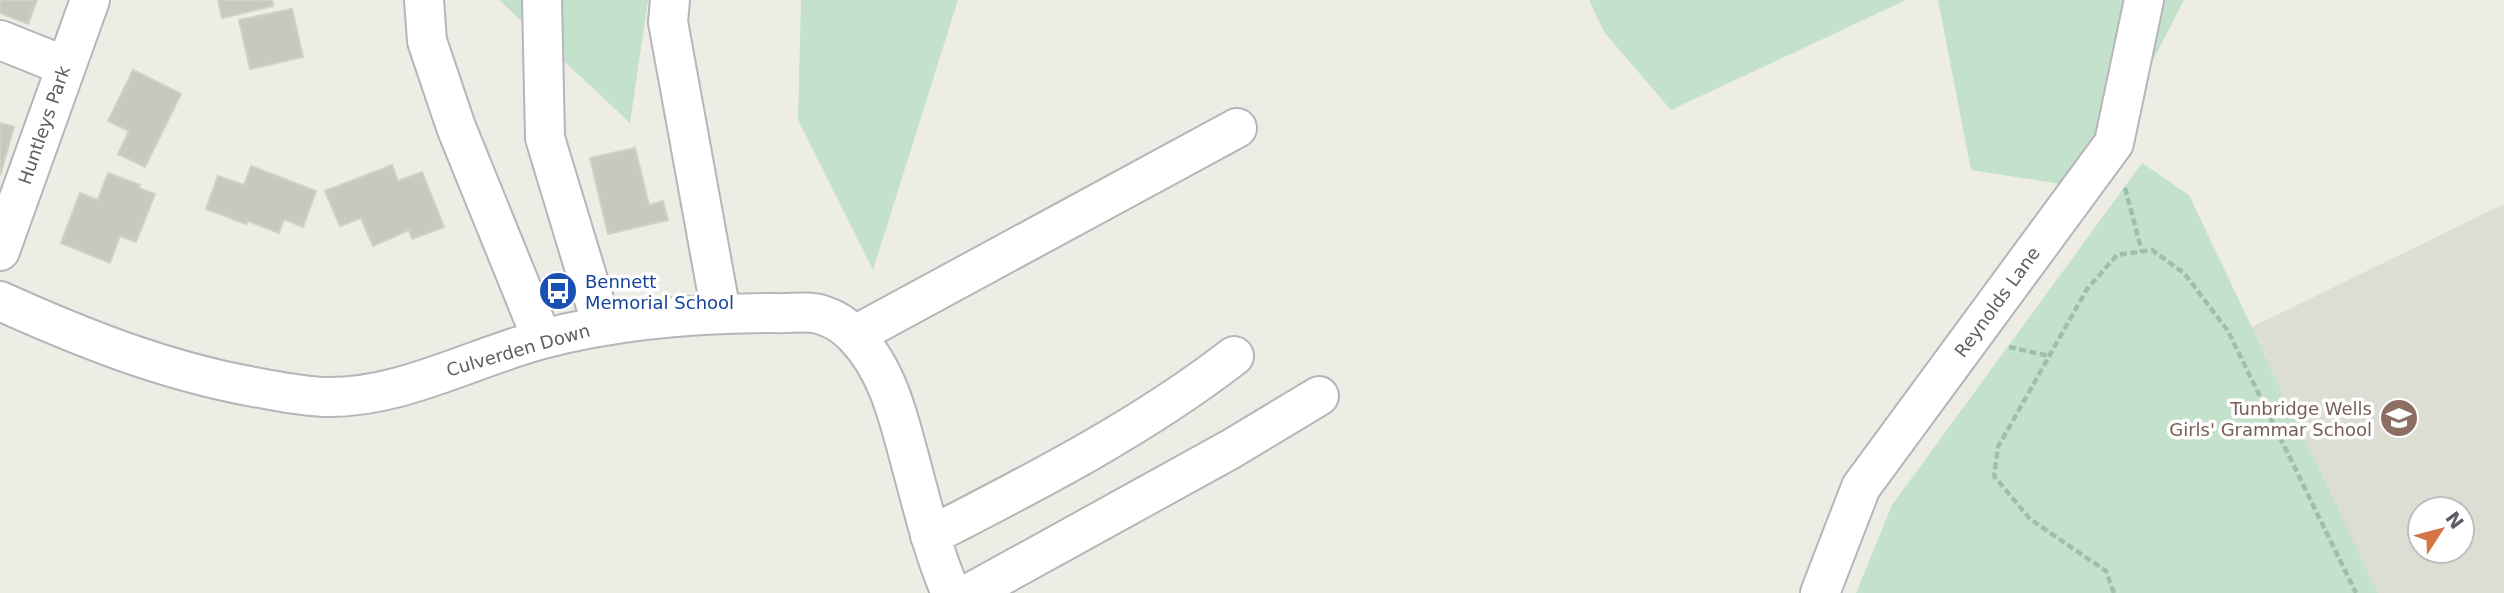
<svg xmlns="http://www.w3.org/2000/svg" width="2504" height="593" font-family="'DejaVu Sans',sans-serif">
	<rect width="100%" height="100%" fill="#edede5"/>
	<!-- education -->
	<path fill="#dcddd3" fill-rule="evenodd" d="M 2504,204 L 2504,593 L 2377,593 L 2252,327 ZM 2420,509 L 2462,509 L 2462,551 L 2420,551 Z"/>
	<!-- green -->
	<path fill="#c4e1cc" d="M 499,0 L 648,0 L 630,123 Z
		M 801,0 L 958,0 L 873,270 L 798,120 Z
		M 1589,0 L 1906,0 L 1671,110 L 1604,32 Z
		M 1938,0 L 2184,0 L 2087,188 L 1971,170 Z
		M 2142,163 L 2189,195 L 2378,593 L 1856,593 L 1892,505 Z"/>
	<!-- building -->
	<path fill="#c8c8c1" stroke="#d1d0c4" stroke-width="2" d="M 0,0 L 37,0 L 28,24 L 0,13 Z
		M 218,0 L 272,0 L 273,6 L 222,18 Z
		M 292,9 L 303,57 L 250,69 L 239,20 Z
		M 133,70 L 181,94 L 145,167 L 118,154 L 129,131 L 108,121 Z
		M 0,123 L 14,127 L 0,176 Z
		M 635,148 L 649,205 L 663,201 L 668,220 L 608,234 L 590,158 Z
		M 392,165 L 398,181 L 422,172 L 444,227 L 412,239 L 409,230 L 373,246 L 361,218 L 340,226 L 325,191 Z
		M 251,166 L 316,191 L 303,227 L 284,219 L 279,233 L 248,221 L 246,224 L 206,209 L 218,176 L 244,185 Z
		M 108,173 L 140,185 L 139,188 L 155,194 L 136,242 L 120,236 L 110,263 L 61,243 L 80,193 L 98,200 Z"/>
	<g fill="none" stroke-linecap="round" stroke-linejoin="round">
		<defs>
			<path id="minor" d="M 424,0 L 427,41 L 456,127 L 542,339
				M 542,0 L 545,138 L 602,326
				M 670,0 L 668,22 L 721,313
				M 0,40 L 65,66
				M 0,251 L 90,0
				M 0,301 C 82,338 165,371 254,387 C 277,391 300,396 324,397 C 400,399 471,358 543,339 C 619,319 698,313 776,313 C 790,314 809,310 822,315 C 835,319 847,327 856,337 C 889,372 899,420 911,464 C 923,508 933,552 951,593
				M 855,335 L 1237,128
				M 930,536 C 1035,482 1141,428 1234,356
				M 970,593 L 1231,449 L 1319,396
				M 1820,593 L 1861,487 L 2114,143 L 2144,0"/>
		</defs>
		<!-- minor casing -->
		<use href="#minor" stroke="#b5b5ba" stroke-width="42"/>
		<!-- path -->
		<path stroke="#9dbfaf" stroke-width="4.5" stroke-dasharray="7 3.5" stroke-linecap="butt" d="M 2125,188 L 2142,252
			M 2009,347 L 2049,356
			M 2114,593 L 2106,571 L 2030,519 L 1994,476 L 1998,447 L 2087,289 L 2117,255 L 2152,250 L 2184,273 L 2228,331 L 2356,593"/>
		<!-- minor -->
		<use href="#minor" stroke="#fff" stroke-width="38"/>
	</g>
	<!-- icons -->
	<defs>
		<symbol id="bus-disc" viewBox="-11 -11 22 22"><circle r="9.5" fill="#1a4fb4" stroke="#fff"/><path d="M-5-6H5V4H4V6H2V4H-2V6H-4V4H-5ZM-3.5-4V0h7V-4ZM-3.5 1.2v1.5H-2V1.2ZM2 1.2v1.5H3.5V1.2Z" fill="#fff"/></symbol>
		<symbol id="school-disc" viewBox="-11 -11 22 22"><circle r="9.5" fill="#8d6e63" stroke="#fff"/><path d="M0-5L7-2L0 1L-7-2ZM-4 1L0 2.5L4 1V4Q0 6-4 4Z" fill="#fff"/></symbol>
	</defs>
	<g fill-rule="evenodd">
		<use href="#bus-disc" x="536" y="269" width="44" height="44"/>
		<use href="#school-disc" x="2377" y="396" width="44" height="44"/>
	</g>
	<g text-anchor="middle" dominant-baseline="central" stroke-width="7" stroke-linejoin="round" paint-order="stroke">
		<!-- street labels -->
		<g font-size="18" fill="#5c5e63" stroke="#fff">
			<text transform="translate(44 125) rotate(-71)">Huntleys Park</text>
			<text transform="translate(1997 302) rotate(-54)">Reynolds Lane</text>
			<text transform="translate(518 350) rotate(-16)">Culverden Down</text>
		</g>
		<!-- transit labels -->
		<g font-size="18" fill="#164399" stroke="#fff" text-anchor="start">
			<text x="585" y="281">Bennett<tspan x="585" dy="21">Memorial School</tspan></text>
		</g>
		<!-- education labels -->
		<g font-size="18" fill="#785e54" stroke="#fff" text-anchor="end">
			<text x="2372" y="408">Tunbridge Wells<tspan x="2372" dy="21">Girls' Grammar School</tspan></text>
		</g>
	</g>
	<!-- north arrow -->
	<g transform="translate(2441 530) rotate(54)"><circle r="33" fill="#ffffff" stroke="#bebfc1" stroke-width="2"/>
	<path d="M0-5L12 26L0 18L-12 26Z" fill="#d37544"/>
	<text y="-10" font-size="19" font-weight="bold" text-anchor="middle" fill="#5c5e63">N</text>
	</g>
</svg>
